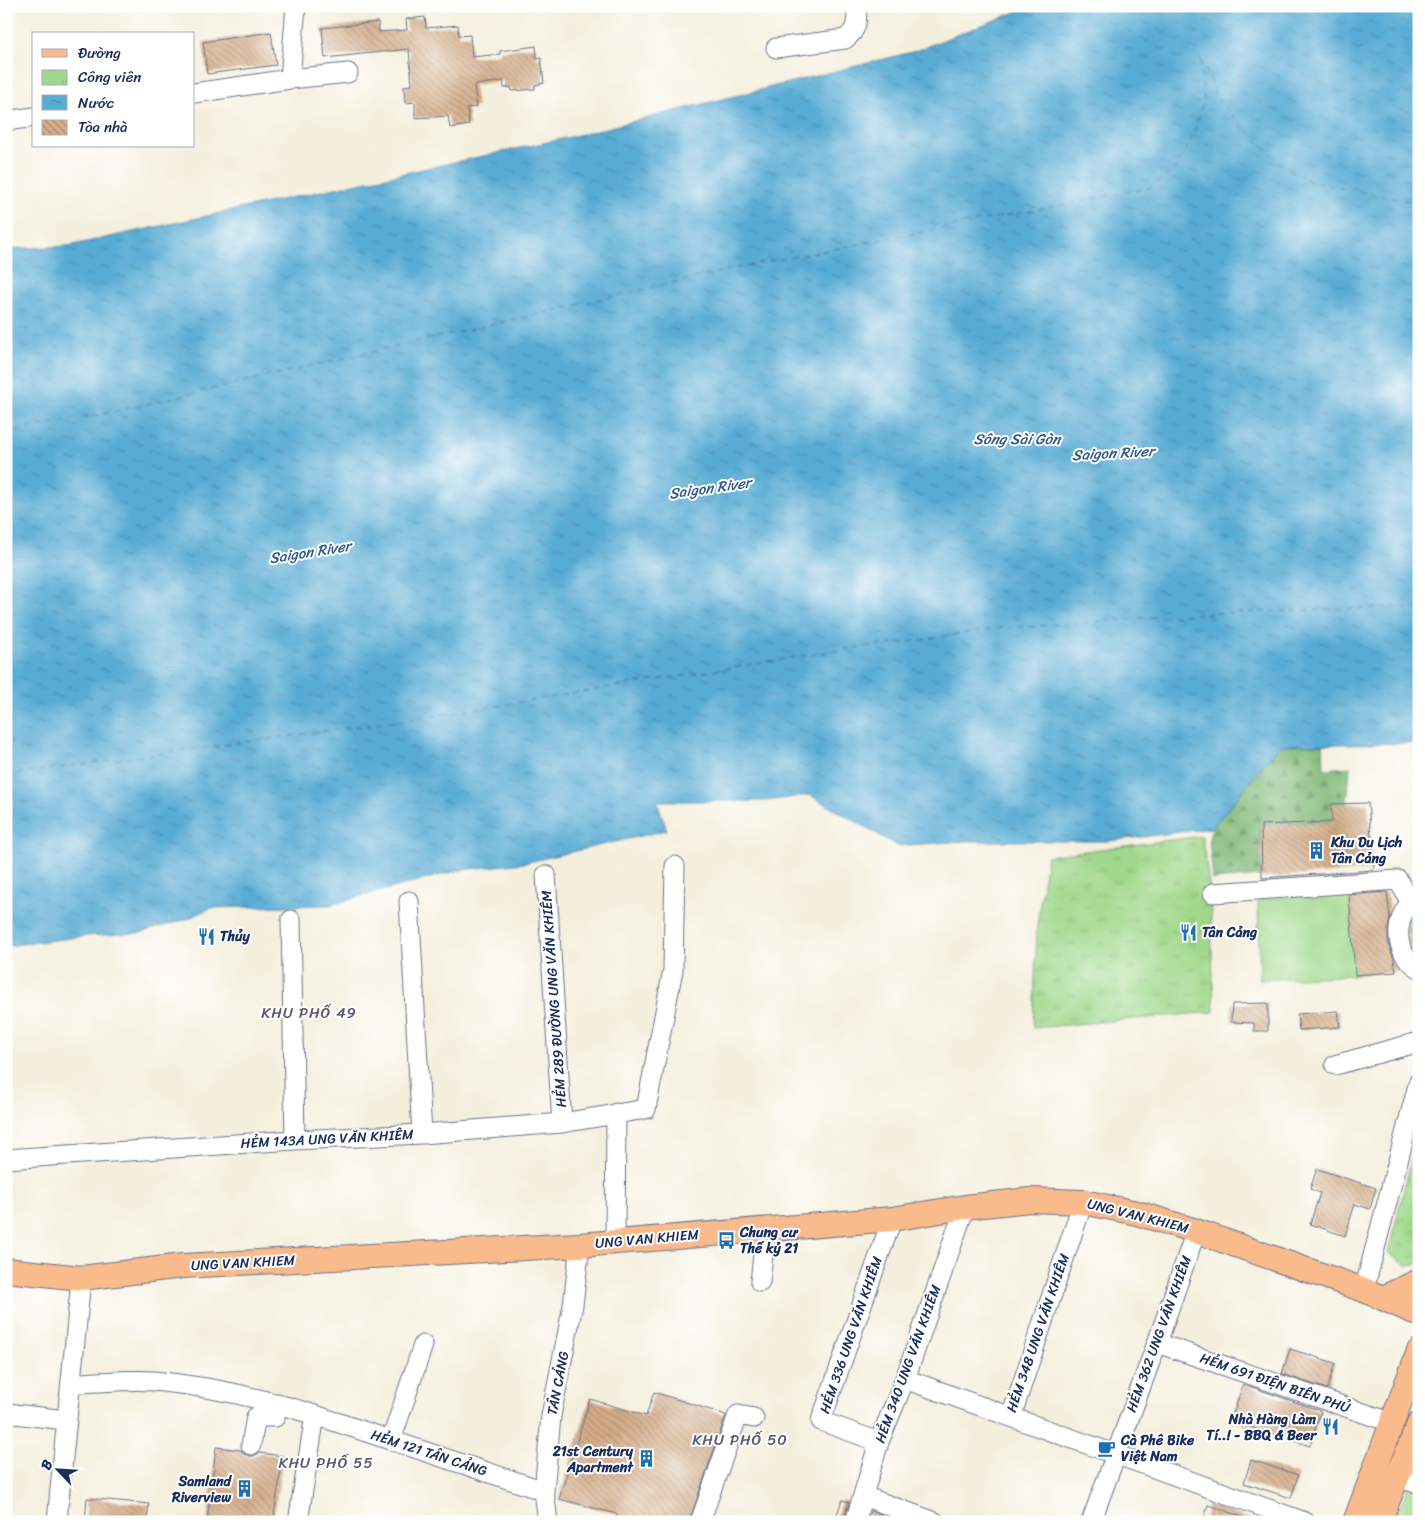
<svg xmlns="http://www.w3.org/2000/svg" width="1425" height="1528" font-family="Sriracha,sans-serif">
	<defs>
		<pattern id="forest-firs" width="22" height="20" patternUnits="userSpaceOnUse" patternTransform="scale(1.25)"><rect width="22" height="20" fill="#80b877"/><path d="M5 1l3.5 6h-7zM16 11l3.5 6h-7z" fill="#689665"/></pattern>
		<pattern id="park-tufts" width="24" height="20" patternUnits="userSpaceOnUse" patternTransform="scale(1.25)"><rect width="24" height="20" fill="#a0d88b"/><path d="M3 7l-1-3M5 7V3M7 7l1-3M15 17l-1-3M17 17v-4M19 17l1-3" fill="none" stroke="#89ba7a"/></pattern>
		<pattern id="water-ripples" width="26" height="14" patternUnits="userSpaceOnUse" patternTransform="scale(1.25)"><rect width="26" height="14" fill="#59acd4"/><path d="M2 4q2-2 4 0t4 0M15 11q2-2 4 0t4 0" fill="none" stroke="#498caf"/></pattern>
		<pattern id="building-back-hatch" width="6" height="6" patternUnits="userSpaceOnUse" patternTransform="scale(1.25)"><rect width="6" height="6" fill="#d4ac86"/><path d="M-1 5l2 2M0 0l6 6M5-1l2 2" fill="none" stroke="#ab8c71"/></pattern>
	</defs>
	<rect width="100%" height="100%" fill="#fff"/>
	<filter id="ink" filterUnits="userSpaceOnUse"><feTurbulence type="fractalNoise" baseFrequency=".02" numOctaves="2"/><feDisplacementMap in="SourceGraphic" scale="10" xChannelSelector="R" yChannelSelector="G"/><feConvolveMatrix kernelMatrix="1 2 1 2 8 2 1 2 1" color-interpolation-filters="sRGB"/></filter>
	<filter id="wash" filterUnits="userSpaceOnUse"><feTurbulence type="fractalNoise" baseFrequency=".0096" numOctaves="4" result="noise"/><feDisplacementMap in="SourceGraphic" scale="20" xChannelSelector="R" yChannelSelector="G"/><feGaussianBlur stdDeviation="1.12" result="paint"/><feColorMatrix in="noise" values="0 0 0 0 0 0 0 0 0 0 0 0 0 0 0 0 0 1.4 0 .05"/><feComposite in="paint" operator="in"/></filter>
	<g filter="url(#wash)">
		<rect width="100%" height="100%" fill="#f4efdc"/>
		<!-- forest -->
		<path fill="url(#forest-firs)" stroke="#4e746a" d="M 1323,744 L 1324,769 L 1350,767 L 1347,804 L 1332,822 L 1261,825 L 1261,876 L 1213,880 L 1209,838 L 1212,828 L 1280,745 Z"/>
		<!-- park -->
		<path fill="url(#park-tufts)" stroke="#5e8474" d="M 1202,836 L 1210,889 L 1214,1012 L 1033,1028 L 1037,925 L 1047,856 Z
			M 1419,900 L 1419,963 L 1410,953 L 1406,915 Z
			M 1419,1129 L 1419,1264 L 1406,1265 L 1388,1253 Z
			M 1419,1460 L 1419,1522 L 1394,1522 Z"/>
		<!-- pitch -->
		<path fill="#a0d88b" stroke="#5e8474" d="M 1349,890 L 1355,975 L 1260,980 L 1258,900 Z"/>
		<!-- water -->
		<path fill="url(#water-ripples)" stroke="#3a6e99" d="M 1062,6 L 1419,6 L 1419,743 L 1280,745 L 1212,828 L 1109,841 L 964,841 L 898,846 L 810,795 L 767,801 L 657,801 L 667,830 L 524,863 L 460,870 L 329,905 L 211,908 L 187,919 L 140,933 L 87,936 L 6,946 L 6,249 L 68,246 L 566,138 L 912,52 L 1021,10 Z"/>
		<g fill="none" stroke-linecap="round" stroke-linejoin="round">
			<!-- ferry -->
			<path stroke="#315b87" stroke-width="1" stroke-dasharray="6 5" stroke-linecap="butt" d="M 6,431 L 98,415 L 746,266 L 1149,188 L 1175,169 L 1193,136 L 1204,99 L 1200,57 L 1220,103 L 1279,162 L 1311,182 L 1419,203
				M 6,775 L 441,715 L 853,648 L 917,641 L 983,630 L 1198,614 L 1395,607 L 1419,609"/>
		</g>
		<g id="blocks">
			<!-- building -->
			<path fill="url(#building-back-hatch)" d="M 425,17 L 426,28 L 458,25 L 459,36 L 470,35 L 472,57 L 500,54 L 500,51 L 536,46 L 537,59 L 541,58 L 544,83 L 535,85 L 535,89 L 512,91 L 511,87 L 504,88 L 503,81 L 474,85 L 477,107 L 467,108 L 469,125 L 450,128 L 448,116 L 415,118 L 415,102 L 405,103 L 404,86 L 412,85 L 409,49 L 325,58 L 322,28 L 378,22 L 379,32 L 407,30 L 406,19 Z
				M 271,32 L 276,65 L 207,74 L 203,42 Z
				M 1368,803 L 1374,870 L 1262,878 L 1261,825 L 1332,822 L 1331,804 Z
				M 1387,892 L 1390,917 L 1388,930 L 1388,943 L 1394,959 L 1396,972 L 1355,975 L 1349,895 Z
				M 1268,1003 L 1268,1031 L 1254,1031 L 1254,1023 L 1231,1022 L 1232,1004 Z
				M 1338,1011 L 1340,1027 L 1299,1030 L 1297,1014 Z
				M 1317,1169 L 1376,1188 L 1370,1209 L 1355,1204 L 1345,1236 L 1310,1224 L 1320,1193 L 1310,1189 Z
				M 1290,1349 L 1335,1363 L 1327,1389 L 1282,1374 Z
				M 1243,1384 L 1321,1411 L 1310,1446 L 1231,1421 Z
				M 654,1392 L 726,1415 L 689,1522 L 615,1522 L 617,1514 L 559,1499 L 590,1399 L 646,1416 Z
				M 216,1447 L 241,1450 L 244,1454 L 250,1456 L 254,1456 L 259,1453 L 283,1456 L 273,1522 L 207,1522 Z
				M 1251,1460 L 1298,1475 L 1291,1498 L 1244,1483 Z
				M 87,1498 L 149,1504 L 147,1522 L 85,1522 Z
				M 842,1500 L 849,1502 L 844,1520 L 836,1517 Z
				M 1208,1505 L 1250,1519 L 1250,1522 L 1203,1522 Z
				M 870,1511 L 901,1522 L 867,1522 Z"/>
		</g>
	</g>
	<g filter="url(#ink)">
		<use href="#blocks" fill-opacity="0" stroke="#67728a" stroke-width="1"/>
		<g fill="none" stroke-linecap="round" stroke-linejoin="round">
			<defs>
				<path id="minor" d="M 776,48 L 845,39 C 857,31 858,20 856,6
					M 290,79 L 296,6
					M 194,93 L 290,79 L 348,73
					M 6,121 L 34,117
					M 546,875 L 562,1123
					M 1213,893 L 1398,880 L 1410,901
					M 1419,894 C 1394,913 1390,951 1419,968
					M 409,901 L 422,1134
					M 291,920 L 295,1140
					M 1335,1065 L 1419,1042
					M 6,1159 L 295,1140 L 422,1134 L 562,1123 L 646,1109 L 673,970 L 675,866
					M 615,1241 L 616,1113
					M 760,1282 L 766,1229
					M 1364,1290 L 1419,1081
					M 1157,1343 L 1393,1423
					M 905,1379 L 1305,1522
					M 72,1383 C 98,1383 126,1379 153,1381 C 208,1386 262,1398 315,1415 L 298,1522
					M 6,1413 L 66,1420
					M 315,1415 L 544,1491
					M 1011,1417 L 1083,1202
					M 391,1441 L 423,1345
					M 879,1442 L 821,1421 L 892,1219
					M 251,1445 L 256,1417 L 275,1417 L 278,1403
					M 1396,1477 L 1419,1484
					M 863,1496 L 935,1522
					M 57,1522 C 64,1440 74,1359 81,1278
					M 548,1522 L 544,1491 L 551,1416 L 573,1305 L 580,1245
					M 700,1522 L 738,1415 L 754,1418
					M 855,1522 L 879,1442 L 905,1379 L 965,1207
					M 1091,1522 L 1157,1343 L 1196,1231"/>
				<path id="major" d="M 6,1270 L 81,1278 L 183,1266 L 580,1245 L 892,1219 L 965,1207 L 1030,1200 L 1083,1202 L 1137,1213 L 1196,1231 L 1364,1290 L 1419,1314
					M 1385,1297 L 1419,1281
					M 1355,1522 L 1419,1351
					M 1379,1522 L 1419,1424"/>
			</defs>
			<!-- minor casing -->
			<use href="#minor" stroke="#67728a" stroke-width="21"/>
			<!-- major casing -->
			<use href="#major" stroke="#67728a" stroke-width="26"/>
			<!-- minor -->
			<use href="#minor" stroke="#fff" stroke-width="19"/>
			<!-- major -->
			<use href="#major" stroke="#fabb8c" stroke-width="24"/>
		</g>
	</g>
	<!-- icons -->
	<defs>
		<symbol id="building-bare" viewBox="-9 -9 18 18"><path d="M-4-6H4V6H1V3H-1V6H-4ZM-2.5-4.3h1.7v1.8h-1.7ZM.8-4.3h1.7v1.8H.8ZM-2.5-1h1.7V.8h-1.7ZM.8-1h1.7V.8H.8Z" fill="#1f6fb2" stroke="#fff" stroke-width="2.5" paint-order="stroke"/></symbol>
		<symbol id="restaurant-bare" viewBox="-9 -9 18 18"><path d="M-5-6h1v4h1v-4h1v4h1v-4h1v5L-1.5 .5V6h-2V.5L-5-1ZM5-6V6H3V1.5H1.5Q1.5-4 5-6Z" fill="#1f6fb2" stroke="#fff" stroke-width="2.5" paint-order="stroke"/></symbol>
		<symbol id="bus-bare" viewBox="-9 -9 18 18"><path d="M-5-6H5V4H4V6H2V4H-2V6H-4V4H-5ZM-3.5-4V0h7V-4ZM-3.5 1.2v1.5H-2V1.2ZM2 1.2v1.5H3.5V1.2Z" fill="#1f6fb2" stroke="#fff" stroke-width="2.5" paint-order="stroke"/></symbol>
		<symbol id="cafe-bare" viewBox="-9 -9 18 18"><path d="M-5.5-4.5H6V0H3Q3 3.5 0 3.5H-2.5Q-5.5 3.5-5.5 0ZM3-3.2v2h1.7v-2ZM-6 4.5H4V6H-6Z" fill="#1f6fb2" stroke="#fff" stroke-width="2.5" paint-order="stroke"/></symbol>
	</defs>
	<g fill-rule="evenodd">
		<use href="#building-bare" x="1304" y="838" width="25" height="25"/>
		<use href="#restaurant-bare" x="1176" y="920" width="25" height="25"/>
		<use href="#restaurant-bare" x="194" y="924" width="25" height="25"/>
		<use href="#bus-bare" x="714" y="1228" width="25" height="25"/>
		<use href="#restaurant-bare" x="1318" y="1414" width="25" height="25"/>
		<use href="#cafe-bare" x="1094" y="1436" width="25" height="25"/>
		<use href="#building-bare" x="634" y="1446" width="25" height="25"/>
		<use href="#building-bare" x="232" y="1476" width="25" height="25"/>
	</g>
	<g text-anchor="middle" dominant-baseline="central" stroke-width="4" stroke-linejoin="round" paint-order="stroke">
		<!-- poi labels -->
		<g font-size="14" font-weight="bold" fill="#1b2f5e" stroke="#fff" text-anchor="start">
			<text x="1331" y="842">Khu Du Lịch<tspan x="1331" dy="16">Tân Cảng</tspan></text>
			<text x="1202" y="932">Tân Cảng</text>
			<text x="220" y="936">Thủy</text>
			<text x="740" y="1232">Chung cư<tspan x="740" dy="16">Thế kỷ 21</tspan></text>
			<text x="1316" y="1419" text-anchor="end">Nhà Hàng Làm<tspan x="1316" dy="16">Tí..! - BBQ &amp; Beer</tspan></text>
			<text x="1121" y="1440">Cà Phê Bike<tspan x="1121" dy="16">Việt Nam</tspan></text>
			<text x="633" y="1451" text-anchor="end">21st Century<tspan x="633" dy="16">Apartment</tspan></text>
			<text x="231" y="1481" text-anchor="end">Samland<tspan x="231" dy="16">Riverview</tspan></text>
		</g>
		<!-- street labels -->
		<g font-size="14" fill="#1b2f5e" stroke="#fff">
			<text transform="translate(554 999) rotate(-94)">HẺM 289 ĐƯỜNG UNG VĂN KHIÊM</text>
			<text transform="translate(327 1139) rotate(-3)">HẺM 143A UNG VĂN KHIÊM</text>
			<text transform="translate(1138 1216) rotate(14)">UNG VAN KHIEM</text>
			<text transform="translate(647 1239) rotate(-5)">UNG VAN KHIEM</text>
			<text transform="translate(243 1263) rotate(-3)">UNG VAN KHIEM</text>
			<text transform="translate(1038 1333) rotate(-71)">HẺM 348 UNG VĂN KHIÊM</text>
			<text transform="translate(1159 1334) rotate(-70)">HẺM 362 UNG VĂN KHIÊM</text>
			<text transform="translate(851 1335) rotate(-71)">HẺM 336 UNG VĂN KHIÊM</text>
			<text transform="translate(908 1364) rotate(-70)">HẺM 340 UNG VĂN KHIÊM</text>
			<text transform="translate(558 1383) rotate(-79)">TÂN CẢNG</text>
			<text transform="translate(1275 1383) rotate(19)">HẺM 691 ĐIỆN BIÊN PHỦ</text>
			<text transform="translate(429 1453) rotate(18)">HẺM 121 TÂN CẢNG</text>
		</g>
		<!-- water labels -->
		<g font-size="15" font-style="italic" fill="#315b87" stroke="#fff">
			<text x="1017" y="439">Sông Sài Gòn</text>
			<text transform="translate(1113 453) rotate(-3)">Saigon River</text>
			<text transform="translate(710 488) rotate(-8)">Saigon River</text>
			<text transform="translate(310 552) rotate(-9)">Saigon River</text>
		</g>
		<!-- neighbourhood labels -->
		<g font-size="15" letter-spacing="1" fill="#5c5b6c" stroke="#fff">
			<text x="309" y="1013">KHU PHỐ 49</text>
			<text x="740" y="1440">KHU PHỐ 50</text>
			<text x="326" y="1463">KHU PHỐ 55</text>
		</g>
	</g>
	<!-- margin -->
	<rect width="1425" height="1528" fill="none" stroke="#fff" stroke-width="25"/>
	<!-- legend -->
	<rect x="32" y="32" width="162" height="115" fill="#ffffff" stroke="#a4acbf"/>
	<rect x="42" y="49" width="25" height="8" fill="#fabb8c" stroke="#a4acbf"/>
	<text x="78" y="58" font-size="15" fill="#1b2f5e">Đường</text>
	<rect x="42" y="70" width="25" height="15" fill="url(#park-tufts)" stroke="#a4acbf"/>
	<text x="78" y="82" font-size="15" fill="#1b2f5e">Công viên</text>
	<rect x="42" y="95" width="25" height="15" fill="url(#water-ripples)" stroke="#a4acbf"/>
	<text x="78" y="108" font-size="15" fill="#1b2f5e">Nước</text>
	<rect x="42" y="120" width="25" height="15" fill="url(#building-back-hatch)" stroke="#a4acbf"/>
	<text x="78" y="132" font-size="15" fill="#1b2f5e">Tòa nhà</text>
	<!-- north arrow -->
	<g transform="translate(58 1470) rotate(295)" stroke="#ffffff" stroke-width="4" paint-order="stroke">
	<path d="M0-4L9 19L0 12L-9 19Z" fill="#1b2f5e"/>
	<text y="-8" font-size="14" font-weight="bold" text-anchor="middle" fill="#1b2f5e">B</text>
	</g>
</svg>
